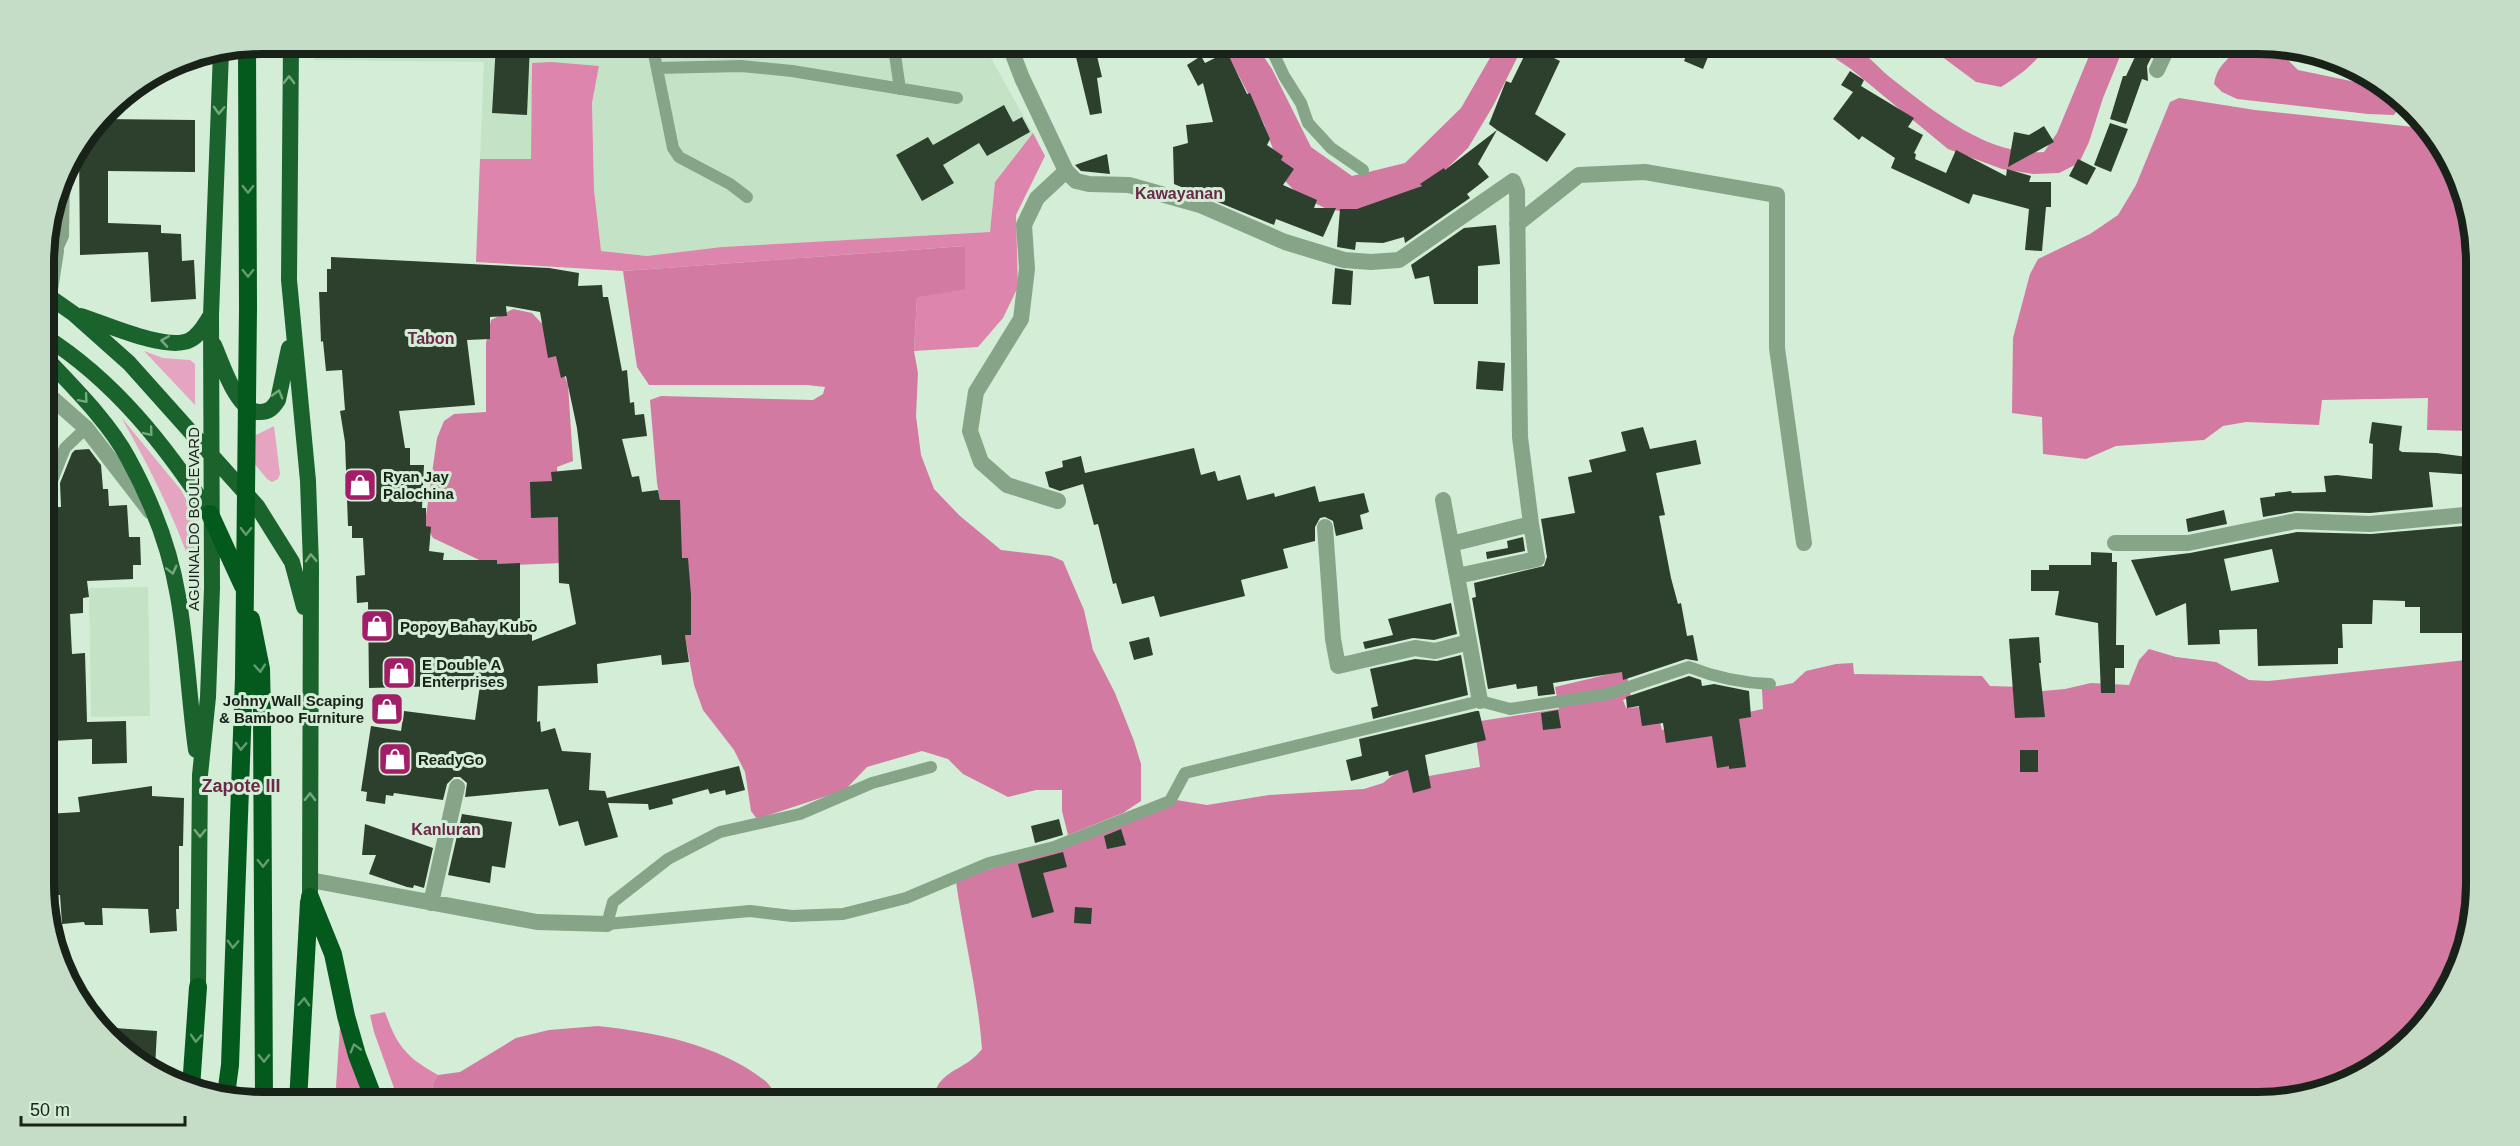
<svg xmlns="http://www.w3.org/2000/svg" width="2520" height="1146" font-family="Helvetica,sans-serif">
	<rect width="100%" height="100%" fill="#d4edd6"/>
	<!-- built -->
	<path fill="#c4e3c6" d="M 317,44 L 983,44 L 1033,133 L 995,182 L 990,232 L 722,247 L 647,256 L 600,251 L 594,190 L 592,103 L 599,66 L 531,160 L 480,159 L 484,62 L 314,60 Z
		M 148,587 L 150,716 L 91,717 L 89,588 Z"/>
	<!-- green -->
	<path fill="#e5a5c0" d="M 144,351 L 163,358 L 190,360 L 195,364 L 195,405 Z
		M 121,417 L 181,490 L 200,526 L 201,598 C 183,533 154,475 121,417 Z
		M 274,426 L 280,474 L 278,479 L 272,482 L 267,479 L 238,444 Z"/>
	<!-- forest -->
	<path fill="#dd85ad" d="M 551,62 L 599,66 L 592,103 L 594,190 L 601,251 L 647,256 L 722,247 L 990,232 L 995,182 L 1033,133 L 1045,156 L 1016,215 L 1018,287 L 1003,318 L 978,347 L 914,351 L 917,296 L 965,290 L 965,246 L 623,271 L 476,262 L 480,159 L 531,159 L 532,63 Z
		M 385,1012 C 397,1046 406,1057 438,1075 L 432,1085 L 436,1102 L 399,1102 L 374,1032 L 370,1015 Z
		M 340,1026 L 367,1102 L 335,1102 Z"/>
	<!-- water -->
	<path fill="#d27aa2" d="M 1222,44 L 1255,44 L 1272,69 L 1311,147 L 1352,176 L 1405,163 L 1461,108 L 1498,44 L 1524,44 L 1493,106 L 1468,148 L 1440,175 L 1409,193 L 1353,213 L 1327,209 L 1300,196 L 1284,180 L 1264,124 Z
		M 1814,44 C 1824,44 1842,40 1850,44 C 1863,50 1876,65 1886,74 C 1929,108 1987,157 2044,152 L 2057,133 L 2094,44 L 2125,44 L 2103,98 L 2089,142 L 2079,163 L 2059,173 L 2033,174 L 2002,169 L 1948,149 L 1851,69 Z
		M 1925,44 L 2047,44 C 2036,64 2020,75 2001,87 L 1976,82 Z
		M 2239,44 L 2263,44 L 2262,51 L 2286,58 L 2298,70 L 2375,86 L 2397,103 L 2398,109 L 2394,115 L 2368,114 L 2237,99 L 2222,92 L 2214,84 C 2218,62 2229,62 2239,44 Z
		M 2179,98 L 2255,110 L 2432,129 L 2475,233 L 2475,431 L 2427,430 L 2428,398 L 2322,400 L 2319,425 L 2246,422 L 2223,426 L 2204,440 L 2116,446 L 2086,459 L 2043,454 L 2042,417 L 2012,413 L 2013,338 L 2030,274 L 2038,259 L 2090,234 L 2118,215 L 2136,185 L 2170,102 Z
		M 965,246 L 965,290 L 917,297 L 914,351 L 918,373 L 916,416 L 921,455 L 934,489 L 960,516 L 1001,550 L 1051,556 L 1063,561 L 1084,610 L 1093,650 L 1115,693 L 1134,741 L 1141,764 L 1141,801 L 1123,813 L 1068,835 L 1062,811 L 1062,790 L 1036,790 L 1008,797 L 963,774 L 948,759 L 922,751 L 867,767 L 845,790 L 757,819 L 751,811 L 745,772 L 734,750 L 703,710 L 694,685 L 657,483 L 650,400 L 661,396 L 813,400 L 823,394 L 825,387 L 807,385 L 649,385 L 637,367 L 623,271 Z
		M 513,309 L 532,313 L 546,328 L 568,385 L 573,461 L 557,467 L 562,563 L 492,566 L 433,538 L 425,523 L 437,438 L 444,421 L 454,414 L 486,412 L 486,343 L 491,320 Z
		M 2149,649 L 2176,657 L 2216,662 L 2249,680 L 2268,681 L 2476,659 L 2476,885 L 2460,968 L 2423,1028 L 2380,1066 L 2329,1091 L 2272,1102 L 931,1102 C 934,1096 936,1086 941,1081 C 954,1067 969,1066 982,1049 C 978,993 964,938 956,882 L 974,874 L 1032,856 L 1176,800 L 1207,805 L 1269,795 L 1364,789 L 1383,783 L 1402,768 L 1417,769 L 1423,777 L 1480,767 L 1474,722 L 1559,709 L 1555,687 L 1626,670 L 1631,697 L 1623,700 L 1626,708 L 1656,706 L 1662,730 L 1763,709 L 1762,689 L 1793,683 L 1806,671 L 1836,664 L 1853,663 L 1854,674 L 1982,676 L 1990,686 L 2021,687 L 2021,693 L 2065,689 L 2091,683 L 2129,685 L 2139,660 Z
		M 598,1026 C 654,1032 718,1044 764,1080 C 771,1085 775,1095 780,1102 L 436,1102 L 432,1085 L 438,1075 L 460,1072 L 516,1038 L 549,1030 Z"/>
	<!-- building -->
	<path fill="#2c402d" fill-rule="evenodd" d="M 496,44 L 530,44 L 527,115 L 492,113 Z
		M 1530,44 L 1556,44 L 1550,56 L 1560,61 L 1535,114 L 1566,134 L 1547,162 L 1497,130 L 1478,164 L 1489,177 L 1467,194 L 1470,198 L 1405,243 L 1404,237 L 1383,243 L 1356,242 L 1355,250 L 1337,247 L 1340,209 L 1357,209 L 1422,186 L 1420,184 L 1444,168 L 1445,170 L 1497,130 L 1489,124 L 1506,81 L 1511,83 Z
		M 1691,44 L 1710,52 L 1703,69 L 1684,61 Z
		M 2141,44 L 2158,44 L 2147,66 L 2148,81 L 2142,79 L 2126,124 L 2110,119 L 2123,76 L 2126,76 Z
		M 1096,52 L 1102,77 L 1097,78 L 1102,113 L 1090,115 L 1076,57 Z
		M 1227,52 L 1247,94 L 1250,93 L 1270,139 L 1267,145 L 1283,156 L 1281,160 L 1294,169 L 1283,185 L 1317,200 L 1314,208 L 1336,208 L 1323,237 L 1276,219 L 1274,225 L 1174,184 L 1173,147 L 1188,143 L 1186,125 L 1213,122 L 1203,83 L 1198,86 L 1187,65 L 1201,56 L 1205,63 Z
		M 1850,71 L 1864,80 L 1861,86 L 1914,118 L 1908,127 L 1923,135 L 1914,153 L 1916,154 L 1915,159 L 1946,173 L 1956,150 L 2006,176 L 2007,169 L 2031,176 L 2029,182 L 2051,182 L 2051,207 L 2046,207 L 2042,251 L 2025,250 L 2029,209 L 1973,194 L 1969,204 L 1891,168 L 1895,158 L 1862,136 L 1859,140 L 1833,119 L 1853,92 L 1841,85 Z
		M 1004,105 L 1013,122 L 1022,117 L 1030,132 L 987,156 L 979,143 L 943,165 L 954,183 L 922,201 L 896,155 L 928,137 L 933,145 Z
		M 101,119 L 195,120 L 195,172 L 108,171 L 108,223 L 161,225 L 161,233 L 181,234 L 182,261 L 194,260 L 196,299 L 151,302 L 148,252 L 80,255 L 79,148 Z
		M 2110,123 L 2128,129 L 2111,172 L 2094,165 Z
		M 2044,126 L 2054,142 L 2008,167 L 2014,132 L 2029,135 Z
		M 1107,154 L 1110,174 L 1081,171 L 1075,165 Z
		M 2078,159 L 2096,168 L 2087,185 L 2069,176 Z
		M 1496,225 L 1500,264 L 1478,266 L 1478,304 L 1434,304 L 1429,276 L 1415,279 L 1411,265 L 1464,228 Z
		M 331,257 L 549,268 L 579,273 L 578,286 L 602,285 L 603,297 L 608,297 L 622,371 L 627,370 L 630,403 L 634,402 L 635,415 L 644,414 L 647,436 L 622,439 L 632,477 L 639,476 L 642,492 L 658,490 L 660,500 L 680,500 L 682,558 L 688,558 L 691,595 L 691,635 L 685,635 L 689,662 L 662,665 L 661,655 L 597,664 L 598,683 L 538,686 L 537,722 L 540,721 L 541,732 L 555,728 L 562,751 L 591,753 L 589,790 L 605,791 L 607,798 L 739,766 L 745,790 L 726,795 L 725,790 L 710,794 L 708,789 L 672,799 L 673,804 L 649,810 L 648,804 L 608,803 L 618,837 L 585,846 L 578,821 L 559,826 L 548,789 L 465,797 L 467,783 L 460,777 L 454,777 L 447,784 L 443,800 L 394,793 L 393,796 L 386,795 L 385,804 L 366,801 L 367,792 L 361,791 L 371,726 L 401,731 L 404,711 L 475,720 L 480,685 L 369,688 L 368,602 L 357,603 L 356,576 L 365,575 L 363,538 L 352,538 L 352,526 L 348,526 L 345,442 L 340,411 L 345,410 L 342,370 L 326,371 L 323,341 L 321,342 L 319,292 L 327,292 L 327,269 L 331,269 ZM 506,306 L 540,312 L 548,358 L 556,356 L 561,378 L 566,376 L 577,428 L 582,469 L 551,472 L 552,481 L 530,482 L 531,518 L 558,517 L 559,583 L 569,584 L 576,624 L 532,641 L 532,620 L 520,620 L 520,563 L 497,564 L 497,560 L 443,560 L 444,553 L 429,551 L 431,527 L 426,526 L 426,508 L 422,508 L 424,465 L 410,465 L 410,448 L 405,448 L 399,411 L 475,405 L 467,340 L 490,339 L 490,317 L 507,316 Z
		M 1335,268 L 1353,271 L 1351,305 L 1332,304 Z
		M 1478,361 L 1505,363 L 1503,391 L 1476,389 Z
		M 2372,422 L 2402,426 L 2399,450 L 2402,452 L 2437,453 L 2475,458 L 2475,475 L 2429,472 L 2433,507 L 2370,513 L 2296,511 L 2263,517 L 2260,498 L 2275,496 L 2275,493 L 2291,491 L 2292,493 L 2326,492 L 2324,476 L 2337,475 L 2372,479 L 2373,444 L 2369,443 Z
		M 1643,427 L 1650,449 L 1696,440 L 1701,464 L 1656,473 L 1665,515 L 1659,516 L 1671,578 L 1678,604 L 1681,603 L 1687,636 L 1693,635 L 1698,661 L 1686,659 L 1623,680 L 1622,672 L 1553,683 L 1555,694 L 1538,696 L 1537,686 L 1517,689 L 1516,684 L 1488,689 L 1472,598 L 1476,597 L 1474,583 L 1544,566 L 1547,557 L 1541,519 L 1575,513 L 1568,477 L 1592,472 L 1589,460 L 1626,451 L 1621,432 Z
		M 1194,448 L 1201,475 L 1215,471 L 1218,481 L 1240,475 L 1247,500 L 1274,493 L 1275,497 L 1315,486 L 1319,502 L 1364,493 L 1369,512 L 1360,515 L 1363,529 L 1336,536 L 1333,521 L 1325,517 L 1320,518 L 1315,527 L 1315,541 L 1283,549 L 1288,568 L 1241,580 L 1245,596 L 1160,617 L 1154,596 L 1122,604 L 1116,583 L 1113,584 L 1098,524 L 1094,525 L 1083,484 L 1060,491 L 1049,487 L 1045,472 L 1063,467 L 1062,461 L 1081,456 L 1085,473 Z
		M 89,449 L 101,465 L 103,489 L 108,489 L 109,506 L 127,505 L 129,537 L 140,537 L 141,565 L 133,565 L 133,579 L 87,581 L 89,597 L 83,598 L 83,613 L 70,614 L 72,654 L 85,653 L 87,722 L 126,721 L 127,763 L 92,764 L 92,739 L 52,741 L 50,718 L 45,718 L 45,687 L 52,683 L 53,667 L 50,660 L 45,659 L 45,649 L 51,648 L 50,615 L 46,615 L 45,592 L 45,536 L 58,535 L 56,507 L 61,507 L 60,483 L 72,453 L 75,450 Z
		M 2224,510 L 2227,524 L 2188,532 L 2186,519 Z
		M 2475,525 L 2476,604 L 2467,605 L 2468,633 L 2420,633 L 2420,607 L 2405,607 L 2405,601 L 2373,600 L 2372,624 L 2342,624 L 2343,648 L 2338,648 L 2338,664 L 2258,666 L 2257,629 L 2219,630 L 2220,644 L 2188,645 L 2186,603 L 2156,616 L 2131,560 L 2190,553 L 2297,532 L 2371,534 ZM 2272,549 L 2279,582 L 2231,591 L 2224,559 Z
		M 1523,537 L 1525,551 L 1487,559 L 1486,552 L 1508,548 L 1507,541 Z
		M 2091,552 L 2112,553 L 2112,562 L 2117,562 L 2116,645 L 2124,645 L 2124,668 L 2115,668 L 2115,693 L 2101,693 L 2098,623 L 2055,615 L 2059,591 L 2031,591 L 2031,570 L 2049,570 L 2049,565 L 2091,565 Z
		M 1451,603 L 1457,634 L 1434,640 L 1413,638 L 1365,649 L 1363,642 L 1393,635 L 1388,619 Z
		M 1149,637 L 1153,655 L 1134,660 L 1129,642 Z
		M 2039,637 L 2041,663 L 2039,663 L 2045,717 L 2015,718 L 2009,639 Z
		M 1461,655 L 1468,695 L 1373,719 L 1371,708 L 1378,706 L 1370,669 L 1415,659 L 1437,661 Z
		M 1689,676 L 1701,680 L 1702,686 L 1714,684 L 1749,691 L 1751,717 L 1739,719 L 1746,767 L 1729,769 L 1729,766 L 1717,768 L 1712,736 L 1666,743 L 1663,723 L 1642,726 L 1639,706 L 1627,708 L 1626,697 Z
		M 1558,710 L 1561,728 L 1543,730 L 1541,713 Z
		M 1476,711 L 1479,711 L 1486,740 L 1425,755 L 1431,788 L 1413,793 L 1408,770 L 1389,776 L 1388,771 L 1351,781 L 1346,760 L 1362,756 L 1359,739 Z
		M 2020,750 L 2038,750 L 2038,772 L 2020,772 Z
		M 152,786 L 152,796 L 184,798 L 183,846 L 179,846 L 179,909 L 176,909 L 177,931 L 150,933 L 148,909 L 102,908 L 103,925 L 85,925 L 84,922 L 62,924 L 60,895 L 49,895 L 48,864 L 45,864 L 45,842 L 48,842 L 46,814 L 80,812 L 78,797 Z
		M 462,814 L 512,822 L 505,868 L 492,866 L 490,883 L 448,875 Z
		M 1059,819 L 1063,835 L 1035,843 L 1031,826 Z
		M 365,824 L 433,848 L 424,888 L 414,885 L 413,888 L 407,887 L 369,874 L 376,855 L 362,855 Z
		M 1121,829 L 1126,845 L 1107,849 L 1104,836 Z
		M 1063,852 L 1067,867 L 1043,873 L 1054,912 L 1032,918 L 1018,864 Z
		M 1075,907 L 1092,908 L 1091,924 L 1074,923 Z
		M 101,1027 L 157,1031 L 155,1068 L 109,1032 Z"/>
	<g fill="none" stroke-linecap="round" stroke-linejoin="round">
		<!-- service -->
		<path stroke="#86a588" stroke-width="12" d="M 652,44 L 673,148 L 679,157 L 730,184 L 747,197
			M 888,44 L 895,55 L 900,89
			M 1269,44 L 1284,76 L 1301,103 L 1308,123 L 1331,148 L 1363,170
			M 657,68 L 741,66 L 792,71 L 957,98
			M 56,251 L 63,236 L 64,173
			M 45,498 L 65,448 L 86,428
			M 45,667 L 45,679
			M 931,767 L 872,783 L 800,814 L 720,832 L 668,859 L 613,902 L 607,924 L 750,911 L 792,916 L 843,914 L 906,898 L 989,863 L 1054,847 L 1170,801 L 1185,773 L 1480,701 L 1510,709 L 1608,694 L 1689,667 C 1717,678 1741,683 1770,684"/>
		<!-- minor -->
		<path stroke="#86a588" stroke-width="16" d="M 1009,44 L 1022,78 L 1066,171 L 1076,181 L 1089,184 L 1129,185 L 1200,205 L 1285,242 L 1344,260 L 1371,262 L 1399,260 L 1513,181 L 1517,191 L 1520,437 L 1531,524 L 1451,544
			M 2157,70 L 2169,44
			M 1517,224 L 1579,175 L 1645,172 L 1777,195 L 1777,348 L 1804,543
			M 45,244 L 56,251 L 49,296
			M 44,391 L 86,428 L 150,511
			M 1443,500 L 1480,701
			M 1058,501 L 1007,485 L 981,462 L 970,431 L 976,392 L 1021,319 L 1027,269 L 1024,225 L 1037,198 L 1066,171
			M 1325,527 L 1333,639 L 1338,666 L 1415,648 L 1435,651 L 1469,642
			M 2115,543 L 2188,543 L 2296,521 L 2370,524 L 2475,514
			M 1457,576 L 1537,559 L 1531,524
			M 310,880 L 537,922 L 607,924
			M 431,903 L 457,787"/>
		<!-- trunk -->
		<path stroke="#1b632c" stroke-width="16" d="M 291,44 L 289,280 L 308,481 L 311,565 L 310,897
			M 44,293 L 74,314 L 129,363 L 257,506 L 292,562 L 304,607
			M 81,316 C 106,324 167,352 190,340 C 200,335 205,324 211,315
			M 44,336 C 114,380 166,446 210,514
			M 214,345 C 222,363 237,413 260,412 C 269,412 273,408 278,400 L 289,348
			M 44,356 C 72,386 109,422 128,458 C 151,500 170,549 178,596 C 187,647 189,699 196,750
			M 198,987 L 200,775 L 208,697 L 212,588 L 211,315 L 221,52"/>
		<!-- motorway -->
		<path stroke="#04591d" stroke-width="18" d="M 210,514 L 243,586
			M 251,619 L 261,669 L 262,714 L 264,1102
			M 310,897 L 333,954 L 346,1016 L 357,1055 L 375,1102
			M 191,1088 L 198,987
			M 226,1095 L 230,1065 L 244,678 L 248,308 L 247,46
			M 298,1102 L 309,902"/>
	</g>
	<!-- one-way arrows -->
	<defs><path id="oneway-chevron" d="M-2-3.5L2.5 0L-2 3.5" fill="none" stroke-width="1.6" stroke-linecap="round" stroke-linejoin="round" transform="scale(1.5)"/></defs>
	<g stroke="#78a881">
		<use href="#oneway-chevron" transform="translate(289 80) rotate(-89)"/>
		<use href="#oneway-chevron" transform="translate(219 110) rotate(92)"/>
		<use href="#oneway-chevron" transform="translate(165 341) rotate(-171)"/>
		<use href="#oneway-chevron" transform="translate(278 394) rotate(-74)"/>
		<use href="#oneway-chevron" transform="translate(84 399) rotate(49)"/>
		<use href="#oneway-chevron" transform="translate(149 432) rotate(50)"/>
		<use href="#oneway-chevron" transform="translate(311 558) rotate(-92)"/>
		<use href="#oneway-chevron" transform="translate(172 570) rotate(76)"/>
		<use href="#oneway-chevron" transform="translate(310 797) rotate(-89)"/>
		<use href="#oneway-chevron" transform="translate(200 833) rotate(90)"/>
	</g>
	<g stroke="#629c70">
		<use href="#oneway-chevron" transform="translate(248 189) rotate(90)"/>
		<use href="#oneway-chevron" transform="translate(248 273) rotate(90)"/>
		<use href="#oneway-chevron" transform="translate(246 531) rotate(91)"/>
		<use href="#oneway-chevron" transform="translate(260 668) rotate(85)"/>
		<use href="#oneway-chevron" transform="translate(241 746) rotate(92)"/>
		<use href="#oneway-chevron" transform="translate(263 863) rotate(90)"/>
		<use href="#oneway-chevron" transform="translate(233 944) rotate(92)"/>
		<use href="#oneway-chevron" transform="translate(304 1002) rotate(-87)"/>
		<use href="#oneway-chevron" transform="translate(196 1038) rotate(94)"/>
		<use href="#oneway-chevron" transform="translate(355 1048) rotate(-106)"/>
		<use href="#oneway-chevron" transform="translate(264 1058) rotate(90)"/>
	</g>
	<!-- icons -->
	<defs>
		<symbol id="shop-square" viewBox="-11 -11 22 22"><rect x="-9" y="-9" width="18" height="18" rx="4" fill="#a31d69" stroke="#d4edd6"/><path d="M-5-2.5h2.3a2.7 3.5 0 0 1 5.4 0H5L5.5 6h-11ZM-1.5-2.5h3a1.5 2.3 0 0 0-3 0Z" fill="#fff"/></symbol>
	</defs>
	<g fill-rule="evenodd">
		<use href="#shop-square" x="341" y="466" width="38" height="38"/>
		<use href="#shop-square" x="358" y="607" width="38" height="38"/>
		<use href="#shop-square" x="380" y="654" width="38" height="38"/>
		<use href="#shop-square" x="368" y="690" width="38" height="38"/>
		<use href="#shop-square" x="376" y="740" width="38" height="38"/>
	</g>
	<g text-anchor="middle" dominant-baseline="central" stroke-width="6" stroke-linejoin="round" paint-order="stroke">
		<!-- poi labels -->
		<g font-size="15" font-weight="bold" fill="#182219" stroke="#d4edd6" text-anchor="start">
			<text x="383" y="476">Ryan Jay<tspan x="383" dy="17">Palochina</tspan></text>
			<text x="400" y="626">Popoy Bahay Kubo</text>
			<text x="422" y="664">E Double A<tspan x="422" dy="17">Enterprises</tspan></text>
			<text x="364" y="700" text-anchor="end">Johny Wall Scaping<tspan x="364" dy="17">&amp; Bamboo Furniture</tspan></text>
			<text x="418" y="759">ReadyGo</text>
		</g>
		<!-- street labels -->
		<g font-size="15" fill="#182219" stroke="#d4edd6">
			<text transform="translate(193 519) rotate(-90)">AGUINALDO BOULEVARD</text>
		</g>
		<!-- neighbourhood labels -->
		<g font-size="16" font-weight="bold" fill="#6a2949" stroke="#d4edd6">
			<text x="1179" y="193">Kawayanan</text>
			<text x="431" y="338">Tabon</text>
			<text x="446" y="829">Kanluran</text>
		</g>
		<!-- quarter labels -->
		<g font-size="18" font-weight="bold" fill="#6a2949" stroke="#d4edd6">
			<text x="241" y="786">Zapote III</text>
		</g>
	</g>
	<!-- crop -->
	<path d="M0 0H2520V1146H0ZM262 54H2258A208 208 0 0 1 2466 262V884A208 208 0 0 1 2258 1092H262A208 208 0 0 1 54 884V262A208 208 0 0 1 262 54Z" fill="#c5ddc7" fill-rule="evenodd"/>
	<path fill="none" stroke="#182219" stroke-width="8" d="M262 54H2258A208 208 0 0 1 2466 262V884A208 208 0 0 1 2258 1092H262A208 208 0 0 1 54 884V262A208 208 0 0 1 262 54Z"/>
	<!-- scale -->
	<path d="M21 1116v9h164v-9" fill="none" stroke="#182219" stroke-width="3"/>
	<text x="30" y="1116" font-size="18" fill="#182219" stroke="#d4edd6" stroke-width="4.5" paint-order="stroke">50 m</text>
</svg>
